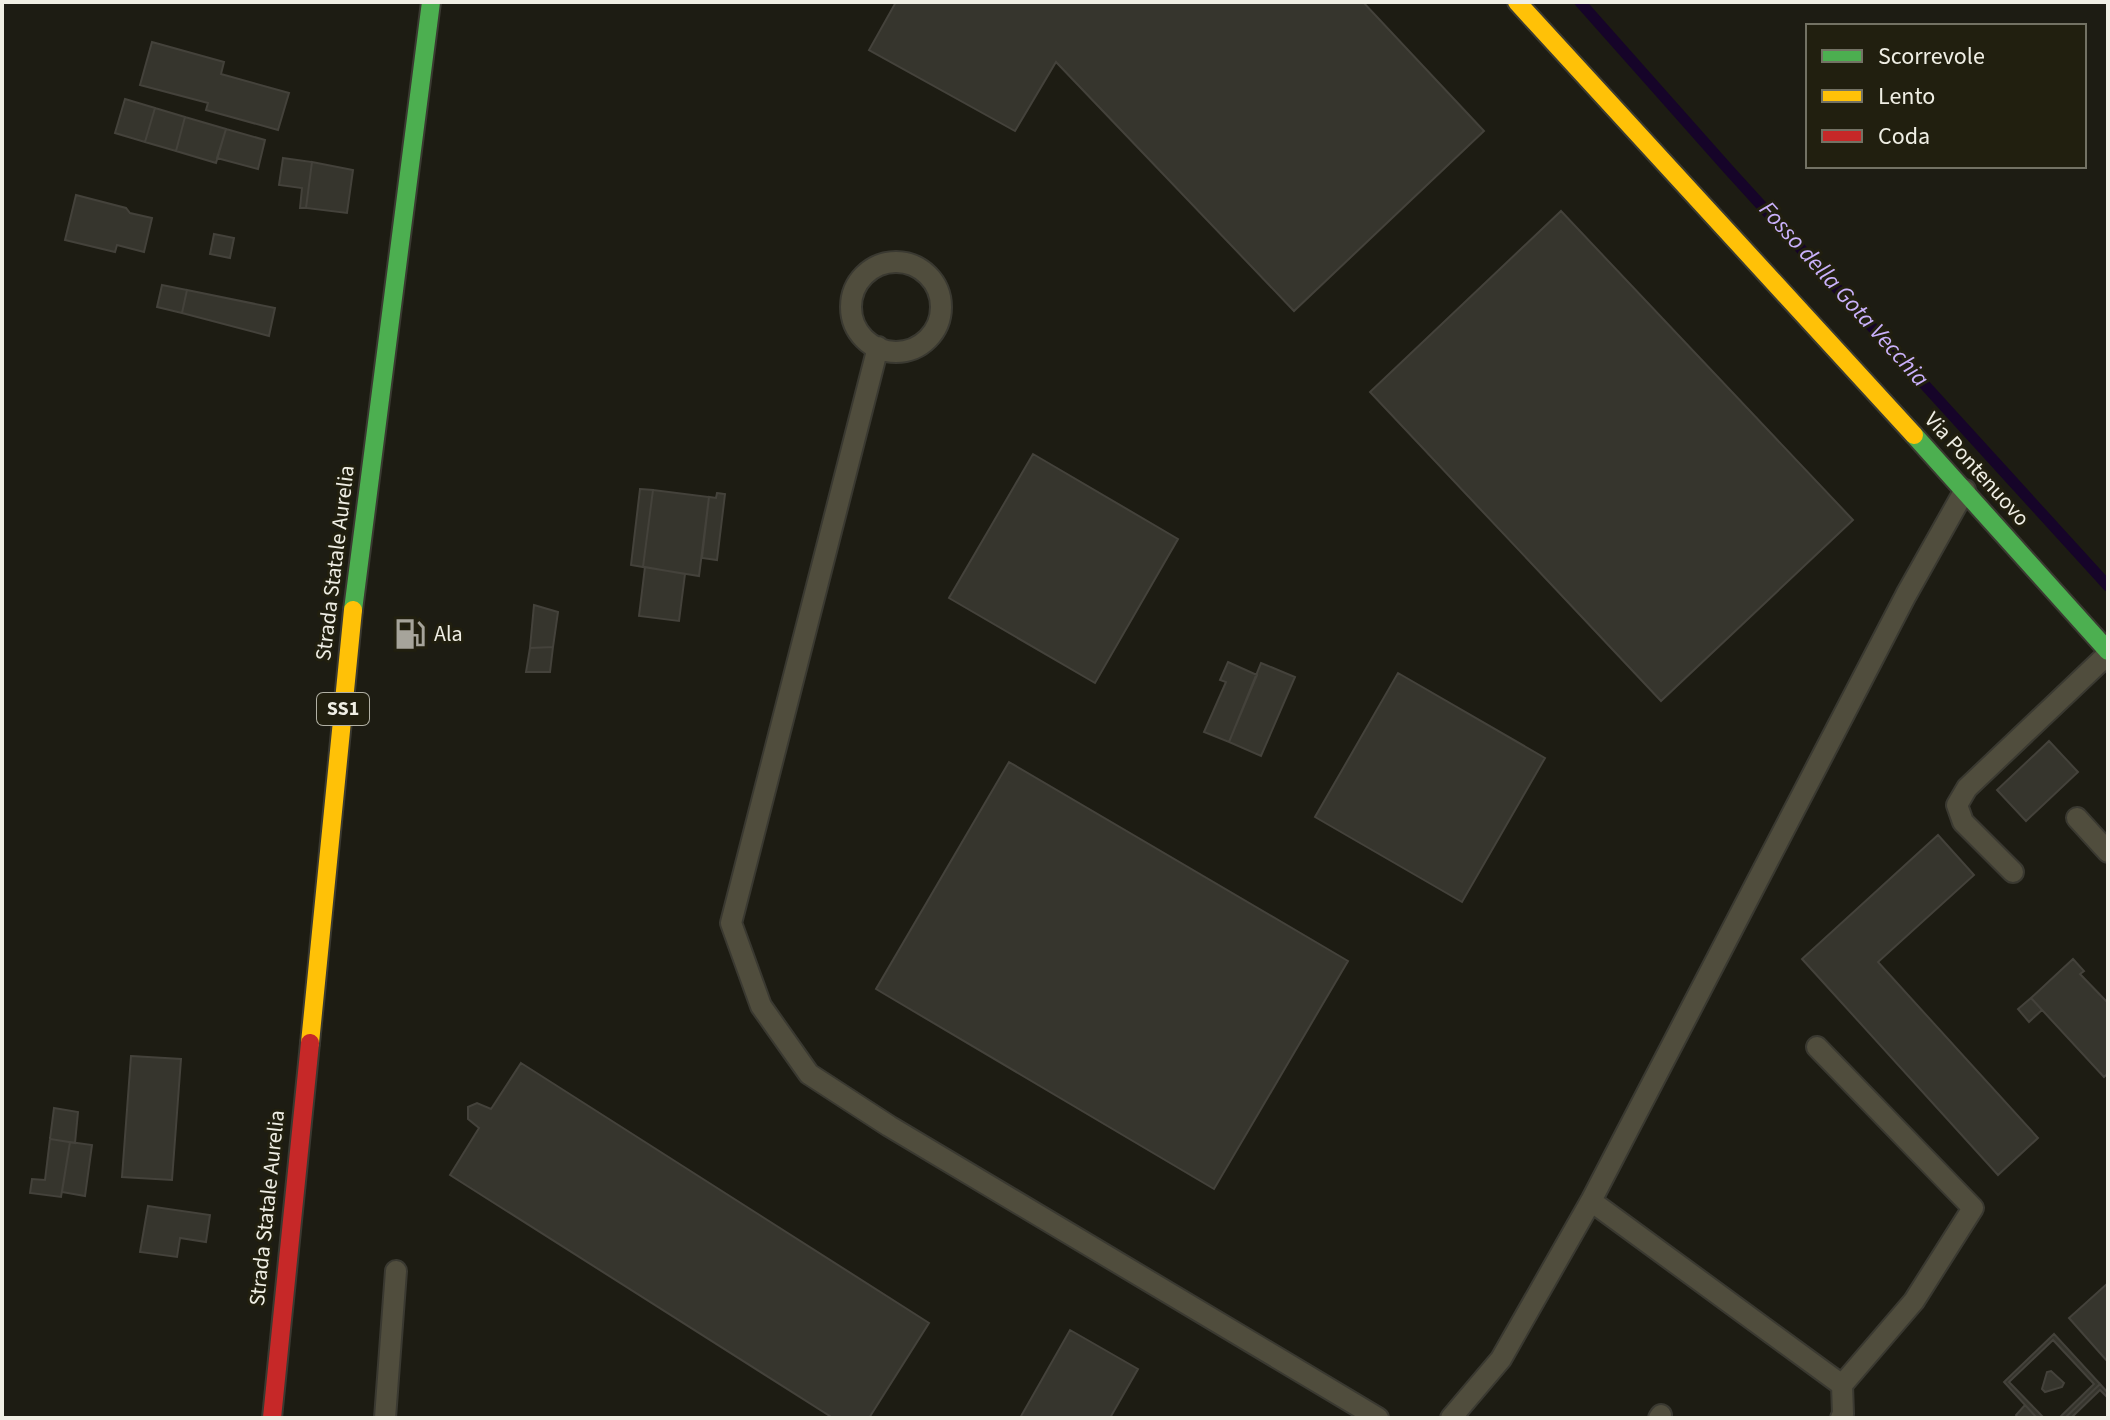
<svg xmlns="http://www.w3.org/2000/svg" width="2110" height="1420" font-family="'Source Sans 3',sans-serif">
	<rect width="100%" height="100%" fill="#1d1c13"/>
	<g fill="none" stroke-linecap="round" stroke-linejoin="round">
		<!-- stream -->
		<path stroke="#160429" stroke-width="11" d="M 1580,2 L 1729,170 L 2108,586"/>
	</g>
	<!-- building -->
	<path fill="#36352d" stroke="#44423b" stroke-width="2" d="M 896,2 L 1363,2 L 1484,131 L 1294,311 L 1056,62 L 1015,131 L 869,50 Z
		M 152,42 L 224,62 L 221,74 L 289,93 L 278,130 L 206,110 L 208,103 L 140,85 Z
		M 125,99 L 155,108 L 145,142 L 115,133 Z
		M 155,108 L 185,117 L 176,151 L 145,142 Z
		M 185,117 L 226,129 L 216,163 L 176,151 Z
		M 226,129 L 265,140 L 258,169 L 217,158 Z
		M 283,158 L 312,162 L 306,208 L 300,208 L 302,188 L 279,185 Z
		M 312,162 L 353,170 L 347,213 L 306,208 Z
		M 76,195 L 126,208 L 130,213 L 152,218 L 144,252 L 117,245 L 115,252 L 65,240 Z
		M 1561,211 L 1853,520 L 1661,701 L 1370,392 Z
		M 214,234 L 234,238 L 230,258 L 210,254 Z
		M 162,285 L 187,290 L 182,313 L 157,307 Z
		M 187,290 L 275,308 L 269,336 L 182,313 Z
		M 1033,454 L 1178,539 L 1095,683 L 949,598 Z
		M 640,489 L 653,490 L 643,567 L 631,565 Z
		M 653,490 L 709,497 L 699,576 L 643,567 Z
		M 717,493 L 725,494 L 717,560 L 702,558 L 709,497 L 716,498 Z
		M 645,567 L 685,574 L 679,621 L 639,616 Z
		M 534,605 L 558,612 L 553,647 L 530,648 Z
		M 553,647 L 550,672 L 526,672 L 530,648 Z
		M 1228,662 L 1257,675 L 1229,742 L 1204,732 L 1226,682 L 1220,680 Z
		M 1261,663 L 1295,677 L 1261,756 L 1229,742 Z
		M 1398,673 L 1545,758 L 1462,902 L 1315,817 Z
		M 2049,741 L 2078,772 L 2026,821 L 1997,790 Z
		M 1009,762 L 1348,961 L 1214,1189 L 876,989 Z
		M 1938,835 L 1974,875 L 1878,962 L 2038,1138 L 1998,1175 L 1802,959 Z
		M 2073,959 L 2084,971 L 2080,974 L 2108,1003 L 2108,1073 L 2104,1077 L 2031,998 Z
		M 2031,998 L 2042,1010 L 2029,1022 L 2018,1009 Z
		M 131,1056 L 181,1059 L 172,1180 L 122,1177 Z
		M 521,1063 L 929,1323 L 869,1418 L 833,1418 L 450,1175 L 479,1128 L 468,1119 L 468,1107 L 477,1103 L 491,1109 Z
		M 54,1108 L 78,1112 L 75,1143 L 50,1139 Z
		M 50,1139 L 70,1142 L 61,1197 L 30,1193 L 32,1179 L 45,1180 Z
		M 70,1142 L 92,1145 L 85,1196 L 62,1192 Z
		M 148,1206 L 210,1215 L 206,1242 L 180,1238 L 177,1257 L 140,1252 Z
		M 2108,1283 L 2108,1362 L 2069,1318 Z
		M 1070,1330 L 1138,1369 L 1110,1418 L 1020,1418 Z
		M 2054,1334 L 2100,1384 L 2065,1418 L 2059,1418 L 2094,1384 L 2053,1340 L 2009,1382 L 2044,1418 L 2037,1418 L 2004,1382 Z
		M 2051,1371 L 2064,1383 L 2062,1387 L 2045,1392 L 2042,1389 L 2047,1372 Z
		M 2100,1384 L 2108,1393 L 2108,1398 L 2100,1390 L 2071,1418 L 2065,1418 Z
		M 2025,1405 L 2037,1418 L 2018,1418 L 2016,1415 Z"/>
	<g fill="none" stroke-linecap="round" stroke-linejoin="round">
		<defs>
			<path id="lane" d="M851 307a45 45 0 1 1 90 0a45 45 0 1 1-90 0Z
				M 878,347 L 731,923 L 761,1006 L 809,1074 L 889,1126 L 1378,1418
				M 2077,818 L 2108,852
				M 2013,872 L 1963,822 L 1957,805 L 1967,788 L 2108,654
				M 1591,1201 L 1842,1385 L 1914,1301 L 1973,1208 L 1817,1047
				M 385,1418 L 396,1271
				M 1451,1418 L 1501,1359 L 1591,1201 L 1906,595 L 1965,490
				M 1659,1418 L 1661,1415
				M 1841,1418 L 1843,1414 L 1842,1385"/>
			<path id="fast" d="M 1914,435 L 2108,651
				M 353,610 L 431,2"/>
			<path id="slow" d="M 1517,2 L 1914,435
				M 310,1043 L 353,610"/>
			<path id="jam" d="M 272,1418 L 310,1043"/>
		</defs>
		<!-- lane casing -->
		<use href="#lane" stroke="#3a3931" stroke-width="24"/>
		<!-- fast casing -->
		<use href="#fast" stroke="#3a3931" stroke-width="22"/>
		<!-- slow casing -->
		<use href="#slow" stroke="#3a3931" stroke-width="22"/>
		<!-- jam casing -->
		<use href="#jam" stroke="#3a3931" stroke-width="22"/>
		<!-- lane -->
		<use href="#lane" stroke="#504d3d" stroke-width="20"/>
		<!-- fast -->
		<use href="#fast" stroke="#4caf50" stroke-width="18"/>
		<!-- slow -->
		<use href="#slow" stroke="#ffc107" stroke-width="18"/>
		<!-- jam -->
		<use href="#jam" stroke="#c62828" stroke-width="18"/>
	</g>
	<!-- icons -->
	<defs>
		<symbol id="fuel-bare" viewBox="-9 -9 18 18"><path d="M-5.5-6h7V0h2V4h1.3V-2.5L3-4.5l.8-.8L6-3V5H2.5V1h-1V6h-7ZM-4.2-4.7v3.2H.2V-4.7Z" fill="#a6a49b" stroke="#211f0f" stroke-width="2.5" paint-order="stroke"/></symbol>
	</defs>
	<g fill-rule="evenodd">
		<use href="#fuel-bare" x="388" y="612" width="44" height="44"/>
	</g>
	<g text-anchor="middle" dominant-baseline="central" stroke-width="6" stroke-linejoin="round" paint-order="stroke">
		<!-- shield labels -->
		<rect fill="#211f0f" stroke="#b1b0a4" stroke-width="2" x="317" y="693" width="52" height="32" rx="6"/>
		<g font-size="20" font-weight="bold" fill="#efeee4">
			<text x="343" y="709">SS1</text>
		</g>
		<!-- street labels -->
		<g font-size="22" fill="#efeee4" stroke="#211f0f">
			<text transform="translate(1977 469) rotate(48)">Via Pontenuovo</text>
			<text transform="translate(335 563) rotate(-83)">Strada Statale Aurelia</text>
			<text transform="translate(267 1208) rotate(-84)">Strada Statale Aurelia</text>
		</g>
		<!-- poi labels -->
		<g font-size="22" fill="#efeee4" stroke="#211f0f" text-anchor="start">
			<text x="434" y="634">Ala</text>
		</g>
		<!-- water labels -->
		<g font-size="24" font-style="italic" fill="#cab1fb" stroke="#211f0f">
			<text transform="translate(1844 294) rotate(48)">Fosso della Gota Vecchia</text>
		</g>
	</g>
	<!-- border -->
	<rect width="2110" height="1420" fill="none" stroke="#efeee4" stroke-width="8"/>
	<!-- legend -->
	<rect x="1806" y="24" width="280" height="144" fill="#211f0f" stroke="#737264" stroke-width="2"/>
	<rect x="1822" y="50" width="40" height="12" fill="#4caf50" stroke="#737264" stroke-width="2"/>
	<text x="1878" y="64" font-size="24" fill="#efeee4">Scorrevole</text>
	<rect x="1822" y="90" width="40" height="12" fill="#ffc107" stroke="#737264" stroke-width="2"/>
	<text x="1878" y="104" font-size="24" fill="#efeee4">Lento</text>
	<rect x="1822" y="130" width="40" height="12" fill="#c62828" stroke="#737264" stroke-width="2"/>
	<text x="1878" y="144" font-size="24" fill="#efeee4">Coda</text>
</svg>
